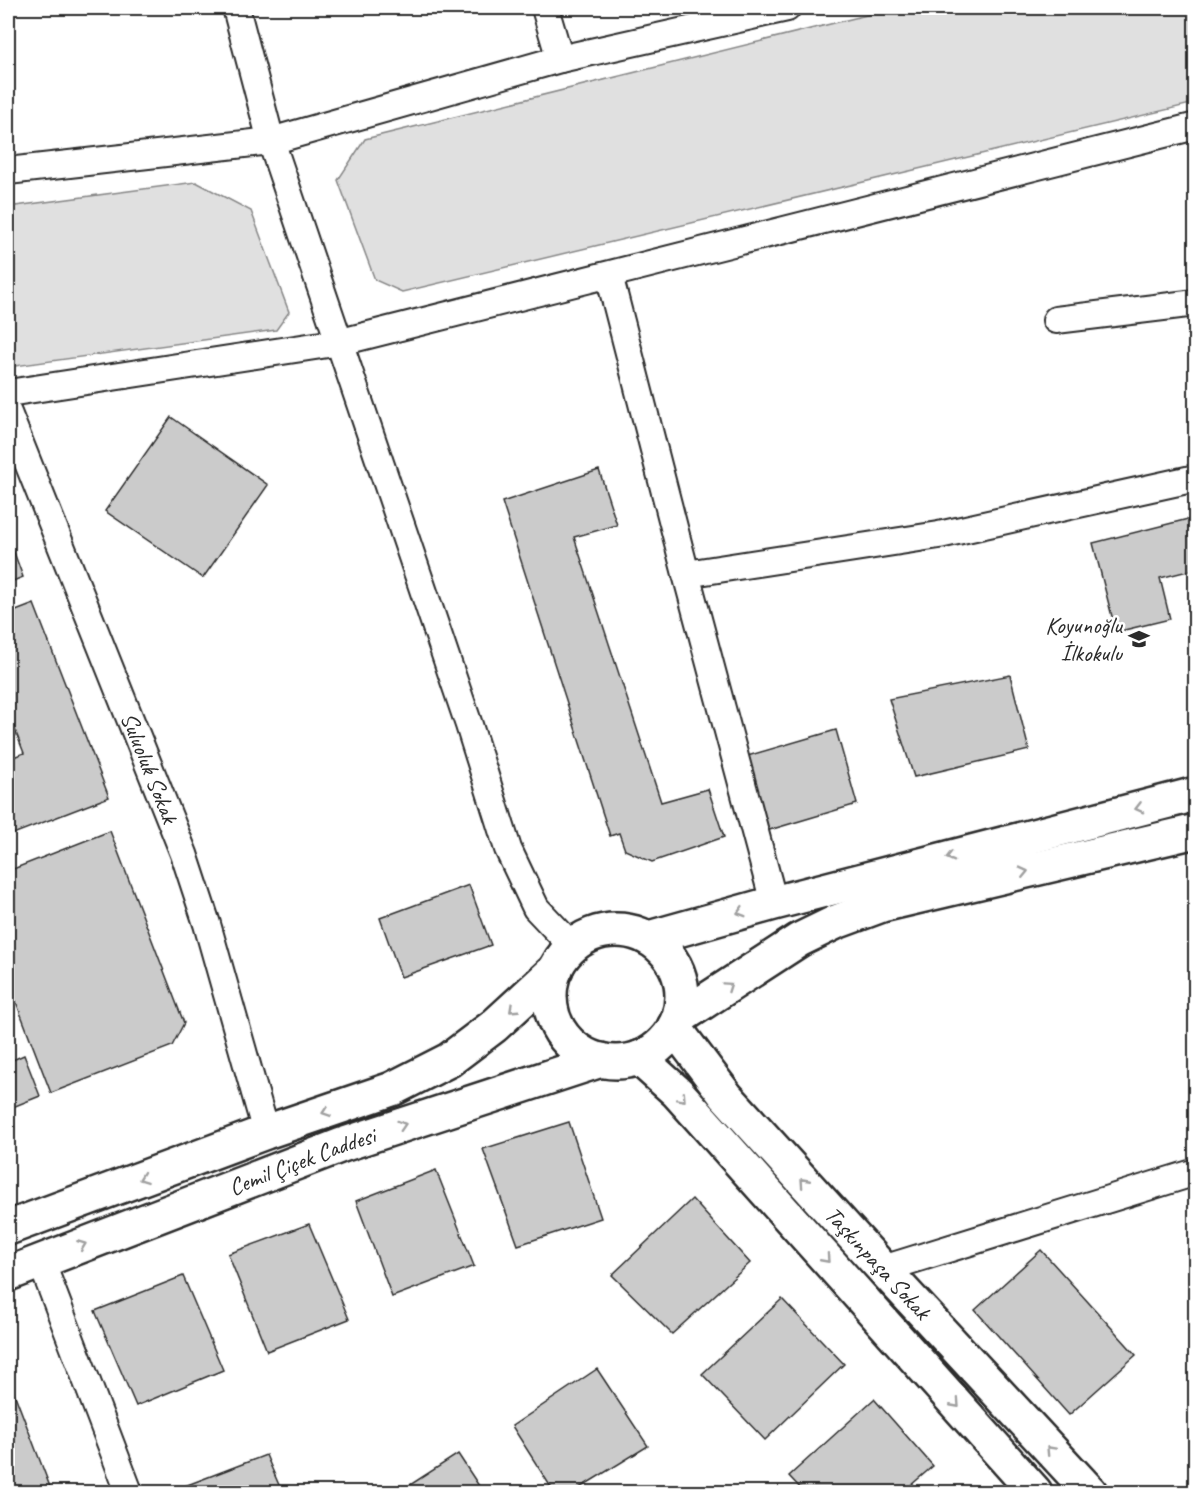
<svg xmlns="http://www.w3.org/2000/svg" width="1203" height="1500" font-family="Caveat,sans-serif">
	<rect width="100%" height="100%" fill="#fff"/>
	<filter id="ink" filterUnits="userSpaceOnUse"><feTurbulence type="fractalNoise" baseFrequency=".0167" numOctaves="2"/><feDisplacementMap in="SourceGraphic" scale="12" xChannelSelector="R" yChannelSelector="G"/><feConvolveMatrix kernelMatrix="1 2 1 2 8 2 1 2 1" color-interpolation-filters="sRGB"/></filter>
	<g filter="url(#ink)">
		<!-- green -->
		<path fill="#e0e0e0" stroke="#868686" stroke-width="1.5" d="M 895,8 L 1195,8 L 1195,103 L 402,292 L 375,280 L 338,180 L 365,139 Z
			M 196,182 L 251,211 L 289,312 L 276,330 L 8,367 L 8,207 Z"/>
		<!-- building -->
		<path fill="#cbcbcb" stroke="#2b2b2b" stroke-width="1.5" d="M 171,417 L 268,485 L 203,578 L 105,511 Z
			M 599,470 L 617,525 L 574,537 L 661,802 L 708,789 L 724,837 L 652,862 L 625,850 L 619,833 L 610,836 L 502,502 Z
			M 1196,517 L 1196,569 L 1160,578 L 1170,619 L 1116,632 L 1093,543 Z
			M 8,536 L 23,577 L 8,583 Z
			M 34,604 L 109,797 L 8,836 L 8,759 L 24,753 L 13,725 L 8,727 L 8,614 Z
			M 1010,675 L 1029,750 L 914,777 L 889,699 Z
			M 836,730 L 857,804 L 766,831 L 744,757 Z
			M 110,831 L 184,1023 L 172,1046 L 51,1093 L 8,981 L 8,871 Z
			M 469,885 L 491,945 L 401,977 L 380,918 Z
			M 24,1055 L 40,1096 L 8,1109 L 8,1062 Z
			M 569,1122 L 601,1218 L 518,1245 L 483,1149 Z
			M 436,1170 L 474,1266 L 392,1297 L 356,1201 Z
			M 692,1199 L 750,1263 L 672,1334 L 612,1275 Z
			M 309,1224 L 349,1319 L 267,1351 L 228,1254 Z
			M 1041,1250 L 1136,1355 L 1069,1415 L 975,1310 Z
			M 183,1276 L 223,1370 L 136,1406 L 95,1311 Z
			M 782,1299 L 844,1364 L 765,1440 L 702,1374 Z
			M 597,1369 L 648,1446 L 573,1492 L 554,1492 L 512,1426 Z
			M 8,1377 L 52,1492 L 8,1492 Z
			M 874,1399 L 933,1466 L 903,1492 L 804,1492 L 789,1476 Z
			M 458,1454 L 483,1492 L 399,1492 Z
			M 266,1455 L 282,1492 L 169,1492 Z"/>
		<g fill="none" stroke-linecap="round" stroke-linejoin="round">
			<defs>
				<g id="street">
					<path d="M 236,8 L 271,141 L 469,725 L 508,849 L 536,908 L 572,946"/>
					<path d="M 545,8 L 560,59"/>
					<path d="M 8,171 L 271,141 L 560,59 L 787,8"/>
					<path d="M 609,275 L 686,574 L 774,903"/>
					<path d="M 1056,320 L 1196,303"/>
					<path d="M 8,393 L 341,342 L 1196,126"/>
					<path id="s1" d="M 8,413 L 184,854 L 207,924 L 266,1132"/>
					<path d="M 686,574 L 939,535 L 1196,478"/>
					<path d="M 41,1261 L 129,1492"/>
					<path d="M 883,1269 L 1196,1172"/>
				</g>
				<g id="secondary">
					<circle cx="616" cy="996" r="66"/>
					<path d="M 649,938 L 774,903 L 1196,794"/>
					<path d="M 679,1018 L 799,940 L 836,922 L 882,905 L 1196,831"/>
					<path id="s2" d="M 674,1027 L 726,1096 L 883,1269 L 1090,1492"/>
					<path d="M 639,1058 L 677,1092 L 1035,1492"/>
					<path d="M 8,1228 L 266,1132 L 392,1089 L 449,1060 L 494,1026 L 556,969"/>
					<path id="s3" d="M 8,1274 L 342,1145 L 601,1060"/>
				</g>
			</defs>
			<!-- street casing -->
			<use href="#street" stroke="#2b2b2b" stroke-width="30"/>
			<!-- secondary casing -->
			<use href="#secondary" stroke="#2b2b2b" stroke-width="38"/>
			<!-- street -->
			<use href="#street" stroke="#fff" stroke-width="26"/>
			<!-- secondary -->
			<use href="#secondary" stroke="#fff" stroke-width="33"/>
		</g>
		<!-- one-way arrows -->
		<defs><path id="oneway-chevron" d="M-2-3.5L2.5 0L-2 3.5" fill="none" stroke-width="1.6" stroke-linecap="round" stroke-linejoin="round" transform="scale(1.5)"/></defs>
		<g stroke="#a0a0a0">
			<use href="#oneway-chevron" transform="translate(1139 808) rotate(166)"/>
			<use href="#oneway-chevron" transform="translate(950 857) rotate(166)"/>
			<use href="#oneway-chevron" transform="translate(1024 872) rotate(-13)"/>
			<use href="#oneway-chevron" transform="translate(741 912) rotate(164)"/>
			<use href="#oneway-chevron" transform="translate(728 986) rotate(-34)"/>
			<use href="#oneway-chevron" transform="translate(513 1009) rotate(137)"/>
			<use href="#oneway-chevron" transform="translate(682 1098) rotate(47)"/>
			<use href="#oneway-chevron" transform="translate(326 1112) rotate(161)"/>
			<use href="#oneway-chevron" transform="translate(402 1125) rotate(-18)"/>
			<use href="#oneway-chevron" transform="translate(143 1178) rotate(160)"/>
			<use href="#oneway-chevron" transform="translate(804 1182) rotate(-132)"/>
			<use href="#oneway-chevron" transform="translate(82 1245) rotate(-21)"/>
			<use href="#oneway-chevron" transform="translate(826 1259) rotate(48)"/>
			<use href="#oneway-chevron" transform="translate(956 1404) rotate(48)"/>
			<use href="#oneway-chevron" transform="translate(1050 1450) rotate(-133)"/>
		</g>
	</g>
	<!-- icons -->
	<defs>
		<symbol id="school-bare" viewBox="-9 -9 18 18"><path d="M0-5L7-2L0 1L-7-2ZM-4 1L0 2.5L4 1V4Q0 6-4 4Z" fill="#2b2b2b" stroke="#fff" stroke-width="2.5" paint-order="stroke"/></symbol>
	</defs>
	<g fill-rule="evenodd">
		<use href="#school-bare" x="1124" y="624" width="30" height="30"/>
	</g>
	<g text-anchor="middle" dominant-baseline="central" stroke-width="5" stroke-linejoin="round" paint-order="stroke">
		<!-- poi labels -->
		<g font-size="24" fill="#2b2b2b" stroke="#fff" text-anchor="end">
			<text x="1122" y="625">Koyunoğlu<tspan x="1122" dy="28">İlkokulu</tspan></text>
		</g>
		<!-- street labels -->
		<g font-size="24" fill="#2b2b2b" stroke="#fff">
			<text stroke="none"><textPath href="#s1" startOffset="382">Suluoluk Sokak</textPath></text>
			<text stroke="none"><textPath href="#s3" startOffset="315">Cemil Çiçek Caddesi</textPath></text>
			<text stroke="none"><textPath href="#s2" startOffset="312">Taşkınpaşa Sokak</textPath></text>
		</g>
	</g>
	<!-- margin -->
	<rect width="1203" height="1500" fill="none" stroke="#fff" stroke-width="30"/>
	<rect x="15" y="15" width="1173" height="1470" fill="none" stroke="#2b2b2b" stroke-width="2" filter="url(#ink)"/>
</svg>
